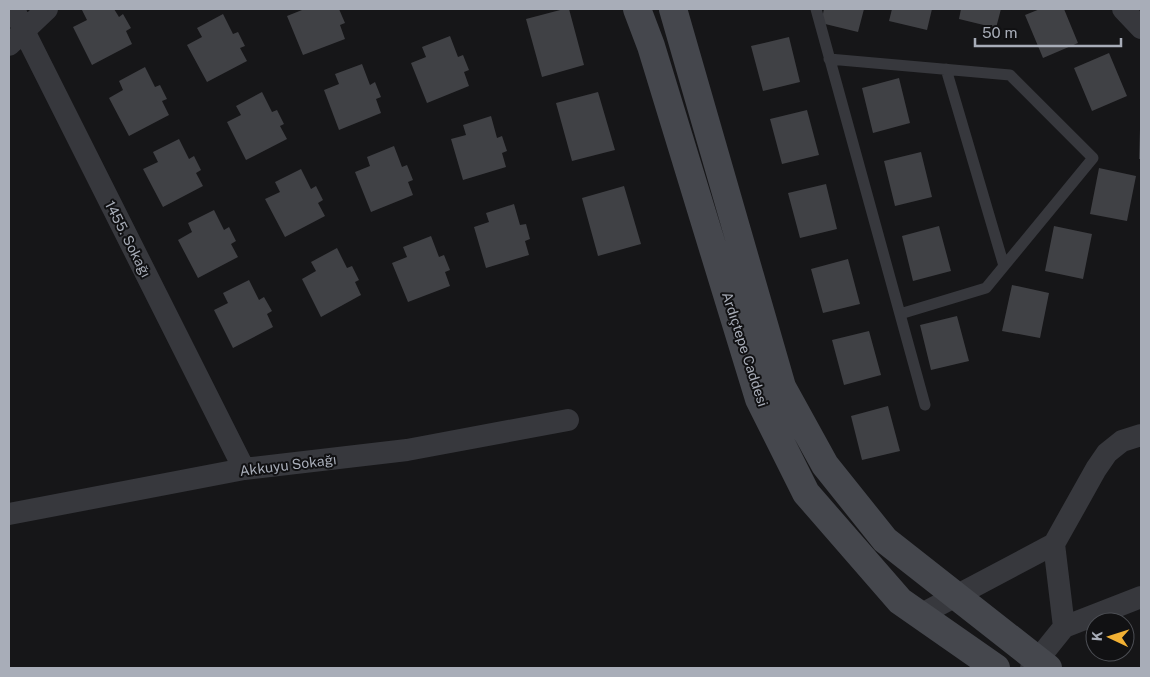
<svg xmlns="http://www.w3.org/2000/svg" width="1150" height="677" font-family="'Public Sans',sans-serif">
	<rect width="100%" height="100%" fill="#161618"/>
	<!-- building -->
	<path fill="#404145" d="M 85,9 L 114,9 L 119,17 L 123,14 L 131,28 L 126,31 L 132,44 L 92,65 L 73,27 L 87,20 L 82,10 Z
		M 302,9 L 333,9 L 334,10 L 339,9 L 345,23 L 340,25 L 345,39 L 303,55 L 287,16 L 302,10 Z
		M 564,9 L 569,9 L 584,65 L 542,77 L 526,19 Z
		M 824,9 L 864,9 L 858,32 L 821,23 Z
		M 892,9 L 932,9 L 927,30 L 889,21 Z
		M 961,9 L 1001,9 L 996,28 L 959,19 Z
		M 1040,9 L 1064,9 L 1078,43 L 1043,58 L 1025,15 Z
		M 223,14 L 233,34 L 238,32 L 245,46 L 240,48 L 247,61 L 207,82 L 187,45 L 202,37 L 197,28 Z
		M 450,36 L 458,57 L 463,55 L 469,70 L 464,72 L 469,86 L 427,103 L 411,63 L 426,57 L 422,47 Z
		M 789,37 L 800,82 L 763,91 L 751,46 Z
		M 1109,53 L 1127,96 L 1092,111 L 1074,68 Z
		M 362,64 L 370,85 L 375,82 L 381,97 L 376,99 L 381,113 L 339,130 L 324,90 L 339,84 L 335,74 Z
		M 145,67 L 155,87 L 160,85 L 167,99 L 162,101 L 169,115 L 129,136 L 109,98 L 123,90 L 119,81 Z
		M 899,78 L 910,123 L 873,133 L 862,88 Z
		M 262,92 L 272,112 L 277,110 L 284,124 L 280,126 L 287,139 L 246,160 L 227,122 L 241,115 L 236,106 Z
		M 598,92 L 615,150 L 572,161 L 556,103 Z
		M 807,110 L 819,155 L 782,164 L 770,119 Z
		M 491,116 L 497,138 L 502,136 L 507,151 L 502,153 L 506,167 L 463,180 L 451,139 L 466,135 L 463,125 Z
		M 1140,129 L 1141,129 L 1141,159 L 1139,159 Z
		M 179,139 L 189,159 L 194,156 L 201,170 L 196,173 L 203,186 L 163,207 L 143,169 L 158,162 L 153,152 Z
		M 394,146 L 402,167 L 407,165 L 413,180 L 408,182 L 413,195 L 371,212 L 355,172 L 370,166 L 367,157 Z
		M 921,152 L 932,197 L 895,206 L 884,161 Z
		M 1099,168 L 1136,176 L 1127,221 L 1090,214 Z
		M 301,169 L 311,189 L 316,186 L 323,200 L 318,203 L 325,216 L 285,237 L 265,199 L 280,192 L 275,182 Z
		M 826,184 L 837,229 L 800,238 L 788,193 Z
		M 624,186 L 641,244 L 598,256 L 582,198 Z
		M 514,204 L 520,225 L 526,224 L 530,239 L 525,241 L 529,255 L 486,268 L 474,227 L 489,222 L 486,213 Z
		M 214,210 L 224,230 L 229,227 L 236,241 L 231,244 L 238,257 L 198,278 L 178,240 L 192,232 L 188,223 Z
		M 939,226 L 951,271 L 913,281 L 902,236 Z
		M 1054,226 L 1092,234 L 1083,279 L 1045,271 Z
		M 431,236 L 439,257 L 444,255 L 450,270 L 445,272 L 450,286 L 408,302 L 392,263 L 407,257 L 403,247 Z
		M 337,248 L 347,268 L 352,266 L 359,280 L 355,282 L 361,295 L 321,317 L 302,279 L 316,271 L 311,262 Z
		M 848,259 L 860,304 L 823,313 L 811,269 Z
		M 249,280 L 259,300 L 264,297 L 272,311 L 267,314 L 273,327 L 233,348 L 214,310 L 228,303 L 223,293 Z
		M 1012,285 L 1049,293 L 1040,338 L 1002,331 Z
		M 957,316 L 969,361 L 931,370 L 920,325 Z
		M 869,331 L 881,375 L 844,385 L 832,340 Z
		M 888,406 L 900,451 L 862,460 L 851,416 Z"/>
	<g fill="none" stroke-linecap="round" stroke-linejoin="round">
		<!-- lane -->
		<path stroke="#37383d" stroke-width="11" d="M 816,9 L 925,405
			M 829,59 L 1010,75 L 1093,158 L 986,288 L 900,314
			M 946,69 L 1004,266"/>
		<!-- street -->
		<path stroke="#37383d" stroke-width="22" d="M 14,9 L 24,31 L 244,469
			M 1123,9 L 1141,28
			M 9,45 L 47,9
			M 9,514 L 244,469 L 407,450 L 568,420
			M 920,615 L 1054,544 L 1096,469 L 1107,453 L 1122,441 L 1141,435
			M 1064,627 L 1141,597
			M 1031,668 L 1064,627 L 1054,544"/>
		<!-- secondary -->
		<path stroke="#45474d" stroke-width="28" d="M 637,9 L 651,46 L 759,399 L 806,493 L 900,601 L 996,668
			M 673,9 L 782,387 L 825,465 L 885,540 L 1048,668"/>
	</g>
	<g text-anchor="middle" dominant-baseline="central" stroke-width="4" stroke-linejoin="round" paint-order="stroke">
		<!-- street labels -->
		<g font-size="14" fill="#a8adb8" stroke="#111113">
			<text transform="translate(128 239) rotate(63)">1455. Sokağı</text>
			<text transform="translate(745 349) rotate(72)">Ardıçtepe Caddesi</text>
			<text transform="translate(288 465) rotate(-7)">Akkuyu Sokağı</text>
		</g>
	</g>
	<!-- border -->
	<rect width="1150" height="677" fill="none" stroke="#a8adb8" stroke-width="20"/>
	<!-- north arrow -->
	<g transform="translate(1110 637) rotate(274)"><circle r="24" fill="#111113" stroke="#4d4f55"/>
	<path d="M0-4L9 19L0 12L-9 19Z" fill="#f2b134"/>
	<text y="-8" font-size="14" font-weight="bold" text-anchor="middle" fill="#a8adb8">K</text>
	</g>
	<!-- scale -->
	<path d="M975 38v8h146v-8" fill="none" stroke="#a8adb8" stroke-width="2.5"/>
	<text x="982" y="38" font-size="15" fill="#a8adb8" stroke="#111113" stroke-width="4" paint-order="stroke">50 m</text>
</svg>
